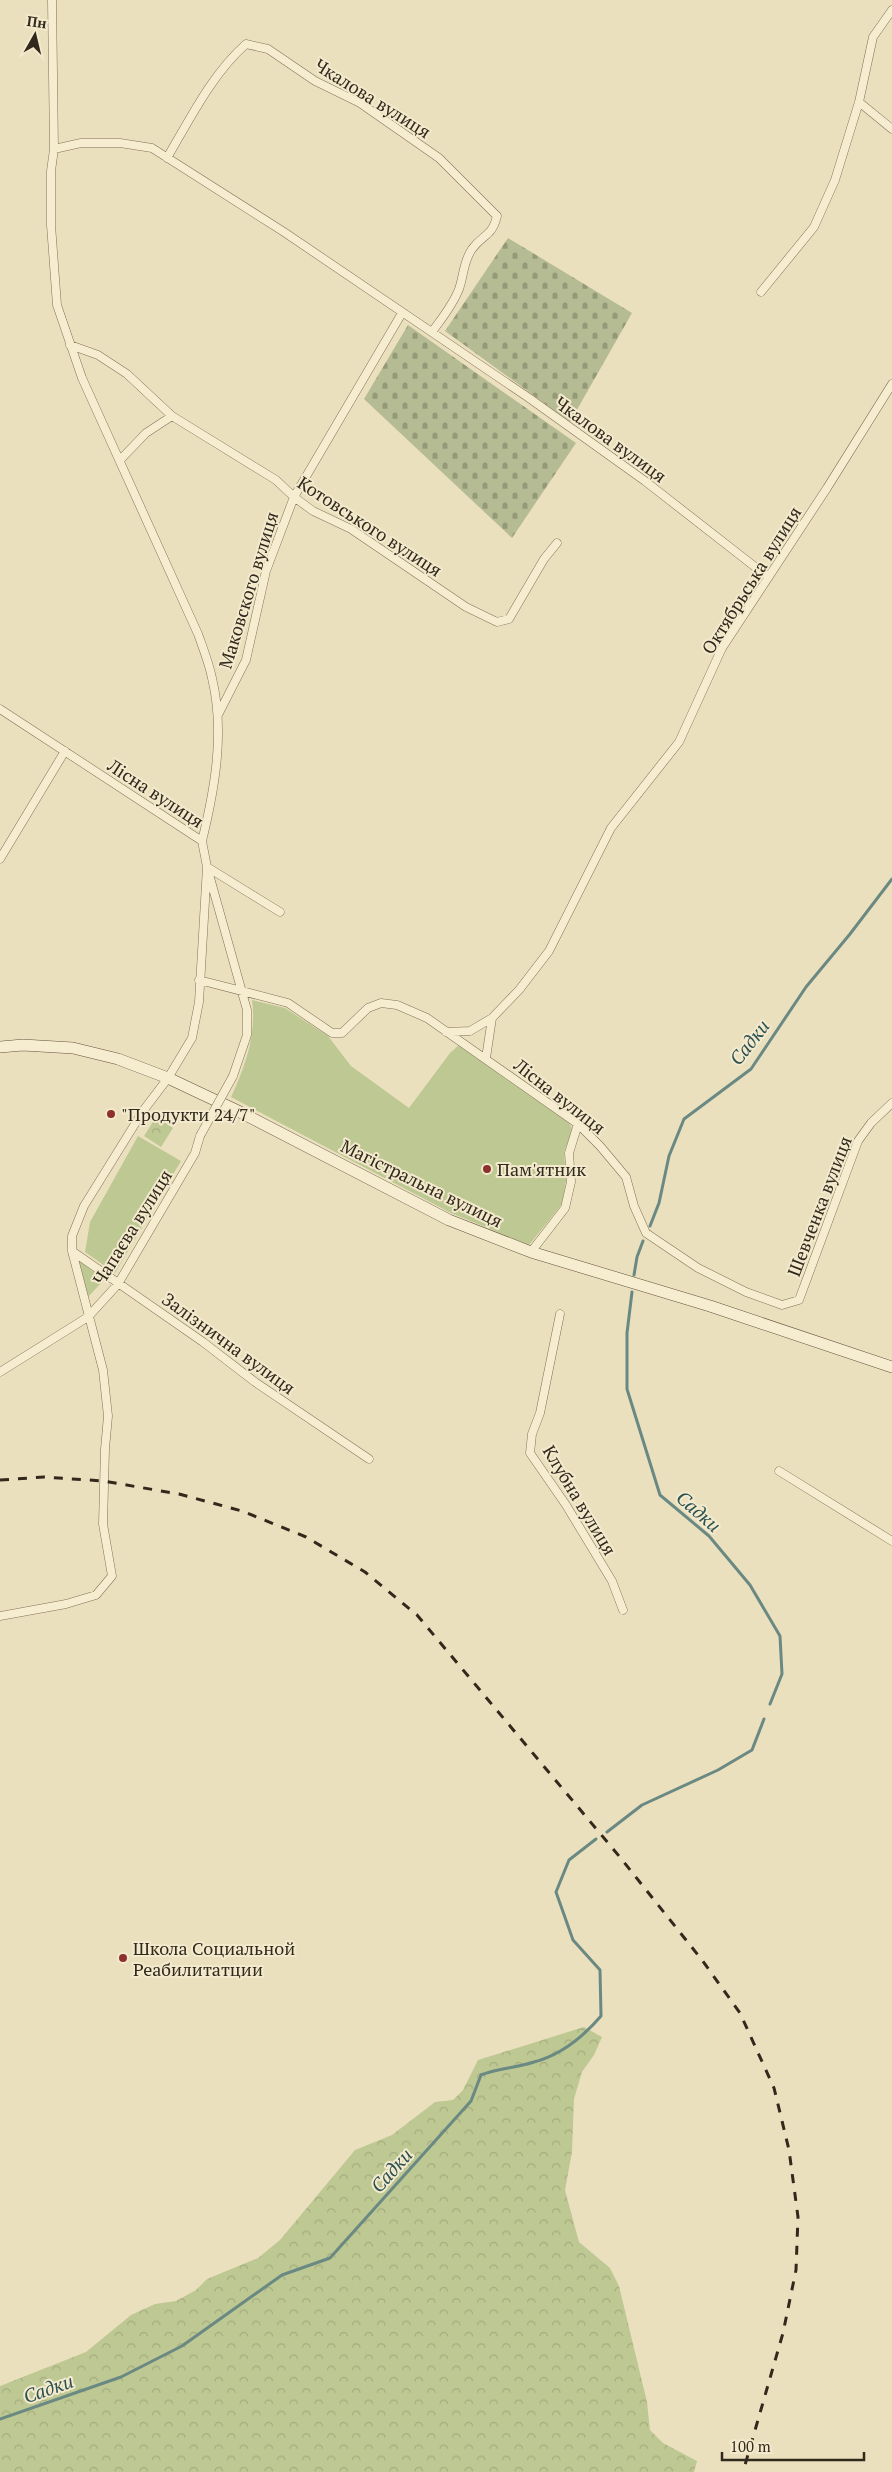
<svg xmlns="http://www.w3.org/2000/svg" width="892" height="2472" font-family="'PT Serif',serif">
	<defs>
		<pattern id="forest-crowns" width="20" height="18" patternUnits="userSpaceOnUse" patternTransform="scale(1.25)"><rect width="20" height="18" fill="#bec893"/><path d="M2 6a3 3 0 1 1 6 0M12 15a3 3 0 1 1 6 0" fill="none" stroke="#a4ac7e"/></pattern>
		<pattern id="cemetery-stones" width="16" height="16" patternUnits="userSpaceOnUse" patternTransform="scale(1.25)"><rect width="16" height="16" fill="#b5bc93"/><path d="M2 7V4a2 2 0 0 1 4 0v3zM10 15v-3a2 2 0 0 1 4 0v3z" fill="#949977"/></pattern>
	</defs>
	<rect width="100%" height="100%" fill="#ebe0be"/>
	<!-- grass -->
	<path fill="#bec893" d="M 252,1000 L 285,1008 L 328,1036 L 351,1066 L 409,1108 L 450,1053 L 459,1045 L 569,1123 L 573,1130 L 564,1152 L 566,1181 L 562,1204 L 529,1245 L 451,1213 L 231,1097 C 245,1067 257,1034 252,1000 Z
		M 138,1136 L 181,1161 L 115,1273 L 85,1252 L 90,1222 Z
		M 78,1260 L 104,1280 L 86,1299 Z"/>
	<!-- forest -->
	<path fill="url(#forest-crowns)" d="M 156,1117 L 173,1128 L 161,1147 L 144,1136 Z
		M 584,2027 L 602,2037 L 594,2055 L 582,2072 L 574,2099 L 572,2152 L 565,2190 L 579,2242 L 610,2268 L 619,2286 L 647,2402 L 650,2430 L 663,2443 L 697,2461 L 694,2472 L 0,2472 L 0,2386 L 86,2352 L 131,2315 L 155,2304 L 176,2301 L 196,2290 L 207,2279 L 258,2258 L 280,2240 L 355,2150 L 392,2135 L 435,2102 L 453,2100 L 463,2090 L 478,2060 Z"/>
	<!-- cemetery -->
	<path fill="url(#cemetery-stones)" d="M 508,238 L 632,313 L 570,422 L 445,331 Z
		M 408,325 L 576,443 L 512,538 L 364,399 Z"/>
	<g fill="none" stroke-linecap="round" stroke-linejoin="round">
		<!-- stream -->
		<path stroke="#6a8983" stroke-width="3" d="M 650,1226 L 659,1203 L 669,1156 L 684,1119 L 751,1069 L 806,987 L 850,934 L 892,879
			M 634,1275 L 637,1257 L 643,1241
			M 632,1292 L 627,1333 L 627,1389 L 660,1495 L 709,1536 L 750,1585 L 780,1636 L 782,1674 L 770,1704
			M 607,1832 L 642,1805 L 718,1770 L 752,1750 L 764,1719
			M 0,2419 L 121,2377 L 182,2346 L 282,2275 L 330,2258 L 471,2101 L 481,2075 C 498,2068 516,2068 534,2062 C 561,2055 583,2037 601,2016 L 600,1970 L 573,1940 L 556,1892 L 569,1860 L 596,1839"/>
		<defs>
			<path id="street" d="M 52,0 L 54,149 L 51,171 L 51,225 L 57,305 L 82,378 L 198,634 C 203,648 209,663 212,678 C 225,732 215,788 202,841
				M 859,102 L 892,129
				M 54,149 L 81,143 L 120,143 L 152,148 L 284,232 L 529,398 L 645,481 L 768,577
				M 167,158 C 190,119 212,74 246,44 L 268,49 L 315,81 L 360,103 L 439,158 L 497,216 C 492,237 483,234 472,249 C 463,262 464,275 459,289 C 453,305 442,318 432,332
				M 761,292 L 814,227 L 835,180 L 859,102 L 873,37 L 892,10
				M 70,345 L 98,355 L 127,374 L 172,416 L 276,480 L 294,497 L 313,511 L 351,529 L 466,607 L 497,622 L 509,619 L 544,559 L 557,543
				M 121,459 L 146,433 L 172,416
				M 0,709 L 202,841 L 207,867 L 247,1010 L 247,1035 L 233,1076
				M 218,715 L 246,660 L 266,571 L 294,497 L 402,313
				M 0,859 L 65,751
				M 207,867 L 280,912
				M 199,980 L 288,1003 L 332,1033 L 342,1033 L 368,1008 L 381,1003 L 397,1005 L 427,1018 L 578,1124 L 600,1146 L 626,1177 L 634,1206 L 646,1233 L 698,1268 L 746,1292 L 782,1305 L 799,1300 L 858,1141 L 871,1123 L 892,1103
				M 492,1018 L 519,990 L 549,951 L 611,828 L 679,742 L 722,648 L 827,488 L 892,384
				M 446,1032 L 470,1031 L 492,1018 L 486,1058
				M 72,1251 L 203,1342 L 255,1382 L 369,1459
				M 531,1252 L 565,1208 L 571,1182 L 569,1153 L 578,1124
				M 560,1314 L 540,1413 L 532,1434 L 530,1453 L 566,1505 L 612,1581 L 623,1610
				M 0,1372 L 88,1317 L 118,1284 L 195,1153 L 200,1136
				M 779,1471 L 892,1541
				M 0,1616 L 66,1604 L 96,1595 L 112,1576 L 103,1524 L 105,1449 L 108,1416 L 103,1370 L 72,1251 L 72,1236 L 84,1206 L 143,1111 L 168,1078 L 192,1038 L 199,1002 L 207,867"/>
			<path id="secondary" d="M 0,1047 L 23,1045 L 73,1048 L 118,1059 L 168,1078 L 240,1112 L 449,1220 L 531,1252 L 710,1306 L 892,1367"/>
		</defs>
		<!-- street casing -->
		<use href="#street" stroke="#827158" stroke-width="9"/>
		<!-- secondary casing -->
		<use href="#secondary" stroke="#63523c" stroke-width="12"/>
		<!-- street -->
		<use href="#street" stroke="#f6edd1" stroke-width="8"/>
		<!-- secondary -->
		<use href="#secondary" stroke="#f6edd1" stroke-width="11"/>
		<!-- rail -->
		<path stroke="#32281c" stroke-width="3" stroke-dasharray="9 9" stroke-linecap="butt" d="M 0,1480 L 44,1477 L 103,1481 L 179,1494 L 242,1511 L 306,1537 L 365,1572 L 417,1615 L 619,1856 L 702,1960 L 740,2013 L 774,2088 L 789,2150 L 798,2217 L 796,2270 L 783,2333 L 743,2472"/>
		<defs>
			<path id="street-bridge" d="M 200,1136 L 233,1076"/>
		</defs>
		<!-- street-bridge casing -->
		<use href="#street-bridge" stroke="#827158" stroke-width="9" stroke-linecap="butt"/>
		<!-- street-bridge -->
		<use href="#street-bridge" stroke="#f6edd1" stroke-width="8"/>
	</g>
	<!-- markers -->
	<g fill="#8d312c" stroke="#f3eacd" stroke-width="2">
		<circle cx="111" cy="1114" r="5"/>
		<circle cx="487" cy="1169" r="5"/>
		<circle cx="123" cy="1958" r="5"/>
	</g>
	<g text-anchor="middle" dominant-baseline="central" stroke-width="4" stroke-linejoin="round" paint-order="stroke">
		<!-- street labels -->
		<g font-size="18" fill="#32281c" stroke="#f3eacd">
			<text transform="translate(373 98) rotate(32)">Чкалова вулиця</text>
			<text transform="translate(611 439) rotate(36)">Чкалова вулиця</text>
			<text transform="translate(370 526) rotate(33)">Котовського вулиця</text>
			<text transform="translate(751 580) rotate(-58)">Октябрьська вулиця</text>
			<text transform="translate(248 590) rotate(-73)">Маковского вулиця</text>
			<text transform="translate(156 793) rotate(33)">Лісна вулиця</text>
			<text transform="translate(560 1096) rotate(38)">Лісна вулиця</text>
			<text transform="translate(422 1183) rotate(26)">Магістральна вулиця</text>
			<text transform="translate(819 1206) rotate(-69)">Шевченка вулиця</text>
			<text transform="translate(132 1227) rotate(-58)">Чапаєва вулиця</text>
			<text transform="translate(229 1343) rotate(36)">Залізнична вулиця</text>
			<text transform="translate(580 1500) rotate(59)">Клубна вулиця</text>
		</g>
		<!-- poi labels -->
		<g font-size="18" fill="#32281c" stroke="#f3eacd" text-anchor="start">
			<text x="121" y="1114">"Продукти 24/7"</text>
			<text x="497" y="1169">Пам'ятник</text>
			<text x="133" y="1948">Школа Социальной<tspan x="133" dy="21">Реабилитатции</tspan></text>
		</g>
		<!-- water labels -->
		<g font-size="19" font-style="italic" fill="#2c5151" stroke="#f3eacd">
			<text transform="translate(749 1042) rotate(-52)">Садки</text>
			<text transform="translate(699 1511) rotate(41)">Садки</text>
			<text transform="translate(391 2170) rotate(-48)">Садки</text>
			<text transform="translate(48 2388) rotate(-19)">Садки</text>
		</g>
	</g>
	<!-- north arrow -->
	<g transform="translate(35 35) rotate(8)" stroke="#f3eacd" stroke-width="4" paint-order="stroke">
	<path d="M0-4L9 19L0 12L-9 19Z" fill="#32281c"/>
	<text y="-8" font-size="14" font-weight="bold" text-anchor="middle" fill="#32281c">Пн</text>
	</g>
	<!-- scale -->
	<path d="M722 2452v8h142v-8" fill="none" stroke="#32281c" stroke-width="2.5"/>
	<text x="730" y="2452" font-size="15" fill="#32281c" stroke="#f3eacd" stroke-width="4" paint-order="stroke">100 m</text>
</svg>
